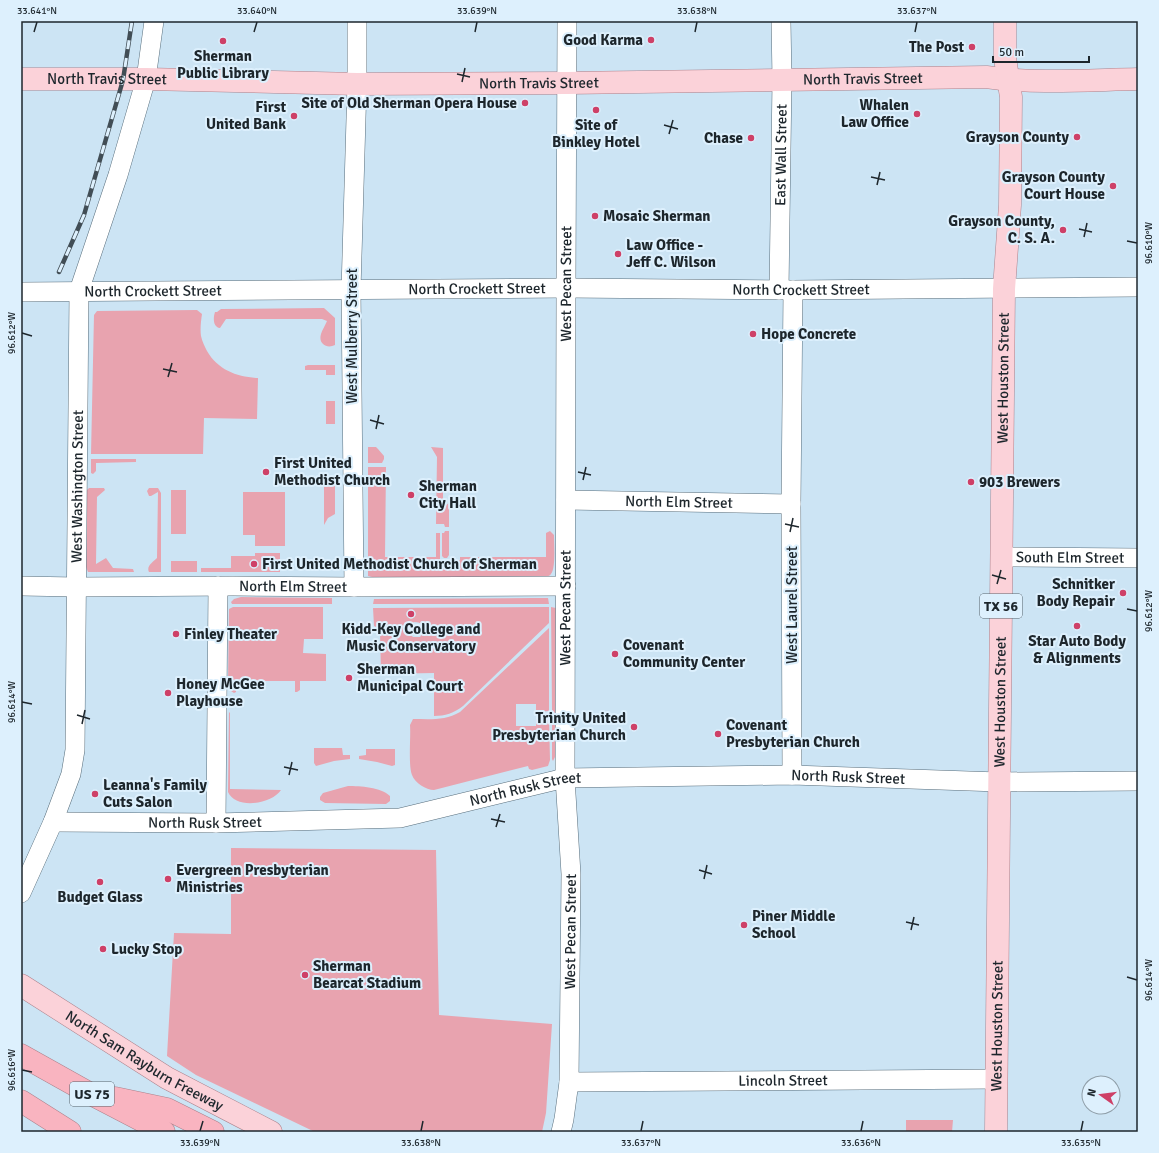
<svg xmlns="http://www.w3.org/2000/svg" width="1159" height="1153" font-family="Signika,sans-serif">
	<rect width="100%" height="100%" fill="#cce4f4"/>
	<!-- green -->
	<path fill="#e8a3af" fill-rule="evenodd" d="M 324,308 L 335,318 L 335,345 C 327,349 318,344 321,334 C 322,330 325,326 327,321 L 322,319 L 226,319 L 220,328 C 213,327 213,318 215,312 L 217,312 L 221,309 Z
		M 197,310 L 202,314 C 201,321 200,329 201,336 C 202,341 205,347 207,351 C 218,370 237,377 258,378 L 257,419 L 204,418 L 203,454 L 91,454 L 94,315 L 97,311 L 99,311 Z
		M 308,365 L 335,365 L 335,375 L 326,375 L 326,370 L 305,370 L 305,366 Z
		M 326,401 L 335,401 L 335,424 L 326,424 Z
		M 368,447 L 376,447 L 378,449 L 384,456 L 384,459 L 382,463 L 368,463 Z
		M 431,447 L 443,448 L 443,502 L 444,504 L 446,505 L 449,503 L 449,527 L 445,527 L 444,524 L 436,524 L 437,457 Z
		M 91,459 L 136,459 L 136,462 L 96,463 L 96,471 L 93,474 L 91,473 Z
		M 368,467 L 386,467 L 385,557 L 436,557 L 436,533 L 440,533 L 440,560 L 460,560 L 460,557 L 546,557 L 546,533 L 550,531 L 554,535 C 554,543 556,568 551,574 C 550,576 547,576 545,577 L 372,577 L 368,576 Z
		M 324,479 L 335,479 L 335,514 L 328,518 L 324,525 Z
		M 89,488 L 104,488 L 105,490 L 97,497 L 96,564 L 106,558 L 113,568 L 133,569 L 134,572 L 88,572 L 86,567 L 87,490 Z
		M 149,488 L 158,488 L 161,493 L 161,572 L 149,572 C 146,566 153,562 157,558 L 158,492 L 151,496 L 149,496 L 147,491 Z
		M 171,490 L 186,490 L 186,534 L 171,534 Z
		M 243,492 L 285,492 L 285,546 L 255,546 L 255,535 L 243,535 Z
		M 445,531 L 449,531 L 449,555 L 447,558 L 444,558 L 442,556 L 442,533 L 444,533 Z
		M 255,553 L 280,553 L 280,572 L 201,572 L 201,568 L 231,568 L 231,556 L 255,556 Z
		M 171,561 L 197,561 L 197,572 L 171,572 Z
		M 241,597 L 332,598 L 332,604 L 232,604 L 231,602 L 234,599 Z
		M 532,598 L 548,598 L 549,604 L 373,604 L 374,599 Z
		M 233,607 L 323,607 L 323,639 L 304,639 L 303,653 L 326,654 L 326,681 L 300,681 L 300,690 L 297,692 L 295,692 L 295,681 L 236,681 L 236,692 L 234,693 L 231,691 L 228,683 L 229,609 Z
		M 549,607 L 549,623 L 463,706 C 454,713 445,716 434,716 L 434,673 L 381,674 L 380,632 L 378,628 L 374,626 L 373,608 ZM 414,622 C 421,622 424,625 424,631 L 420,637 L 413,637 L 410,634 L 409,627 Z
		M 551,607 L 556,608 L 556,713 L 552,712 L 552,710 Z
		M 549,628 L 549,711 L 536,712 L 536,704 L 516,704 L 516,726 L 536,726 L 536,719 L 549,718 L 550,760 L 548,766 L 532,770 L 529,769 L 528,766 L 434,790 C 426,790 415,783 412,775 C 408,765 411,736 410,725 L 413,719 C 429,719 445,721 460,712 Z
		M 229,712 L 230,713 L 230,789 L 281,790 C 272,804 236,810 228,792 Z
		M 555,716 L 557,718 L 557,753 L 553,761 L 552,759 L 552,718 Z
		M 314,748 L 342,748 L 343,755 L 350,755 L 350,759 L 334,761 L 316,766 L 314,763 Z
		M 366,749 L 395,749 L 395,765 L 392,766 L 377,762 L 359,759 L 359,756 L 366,755 Z
		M 348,786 C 360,786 381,787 390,796 L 390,801 L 386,804 L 325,803 L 320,800 L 320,797 L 323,793 Z
		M 231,848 L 436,850 L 439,1015 L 552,1024 L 546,1113 L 542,1132 L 315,1132 L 196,1075 L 167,1056 L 174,933 L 231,934 Z
		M 906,1120 L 953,1120 L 952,1132 L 906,1132 Z"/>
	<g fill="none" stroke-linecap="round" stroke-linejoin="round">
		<defs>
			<g id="minor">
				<path id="s1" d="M 779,290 L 782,80 L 781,21"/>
				<path id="s2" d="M 21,292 L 566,288 L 793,290 L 1138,287"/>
				<path id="s3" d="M 566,500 L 791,504"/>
				<path id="s4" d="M 1002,557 L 1138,558"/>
				<path id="s5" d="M 21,586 L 76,587 L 233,586 L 354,587 L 566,586"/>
				<path d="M 354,587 L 351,290 L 357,84 L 357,21"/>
				<path d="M 792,775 L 791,504 L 793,290"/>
				<path id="s6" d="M 53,822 L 216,823 L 400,818 L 565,778 L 792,775 L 999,782 L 1138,781"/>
				<path d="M 216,823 L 218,586"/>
				<path id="s7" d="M 21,893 L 53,822 L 71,774 L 75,750 L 79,291 L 118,175 L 146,79 L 154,21"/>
				<path id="s8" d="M 569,1082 L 997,1079"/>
				<path id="s9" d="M 561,1132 L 564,1119 L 569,1082 L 571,874 L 565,778 L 566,288 L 567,21"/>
			</g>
			<g id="major">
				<path id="s10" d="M 21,79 L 146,79 L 357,84 L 567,83 L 986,77 C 1036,84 1087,80 1138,79"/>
				<path id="s11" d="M 21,985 L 167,1078 L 271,1132"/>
				<path id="s12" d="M 996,1132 L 1004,289 L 1010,205 L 1011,97 L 1005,58 L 1005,21"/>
			</g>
			<path id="highway" d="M 21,1055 L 89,1093 L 164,1132
				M 115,1098 L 167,1109 L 213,1132
				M 21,1101 L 70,1132"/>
		</defs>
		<!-- minor casing -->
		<use href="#minor" stroke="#576d7b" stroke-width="20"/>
		<!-- major casing -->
		<use href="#major" stroke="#ac828c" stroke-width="23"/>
		<!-- highway casing -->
		<use href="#highway" stroke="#ac828c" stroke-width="23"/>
		<!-- minor -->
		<use href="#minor" stroke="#fff" stroke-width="19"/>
		<!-- major -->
		<use href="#major" stroke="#fbd2d9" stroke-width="22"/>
		<!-- highway -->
		<use href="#highway" stroke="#f9b4c0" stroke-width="22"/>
		<defs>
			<path id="rail" d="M 59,272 L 84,215 L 123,80 L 132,21"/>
		</defs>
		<!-- rail casing -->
		<use href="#rail" stroke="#414d55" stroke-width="4.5"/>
		<!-- rail -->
		<use href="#rail" stroke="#ddf0fd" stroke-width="3" stroke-dasharray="9" stroke-linecap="butt"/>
	</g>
	<!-- ticks -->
	<path fill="none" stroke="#1d262c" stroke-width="1.5" d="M 34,32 L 37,22M 254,32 L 257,22M 475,32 L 477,22M 695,32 L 697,22M 915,32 L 917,22M 457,74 L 470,77M 462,82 L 465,68M 664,125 L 678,129M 669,134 L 673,120M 871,177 L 885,180M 877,185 L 880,172M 1079,229 L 1092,232M 1084,237 L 1087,223M 1127,241 L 1137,243M 22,333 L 32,336M 163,369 L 177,372M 168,377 L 172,363M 370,420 L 384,424M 376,429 L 379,415M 578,472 L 591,475M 583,480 L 586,467M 785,524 L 799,527M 790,532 L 793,518M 992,575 L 1006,579M 997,584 L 1001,570M 1127,609 L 1137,611M 22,702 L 32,704M 77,715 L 90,719M 82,724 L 85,710M 284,767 L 298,770M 289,775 L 292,762M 491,819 L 505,822M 496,827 L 500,814M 699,870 L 712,874M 704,879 L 707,865M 906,922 L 919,925M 911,930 L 914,917M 1127,977 L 1137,980M 22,1070 L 32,1072M 200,1131 L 203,1121M 421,1131 L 423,1121M 641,1131 L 643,1121M 861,1131 L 863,1121M 1081,1131 L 1083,1121"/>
	<!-- markers -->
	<g fill="#ce4067" stroke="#ddf0fd" stroke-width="1.5">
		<circle cx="651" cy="40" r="4"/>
		<circle cx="223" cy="41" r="4"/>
		<circle cx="972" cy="47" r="4"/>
		<circle cx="525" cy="103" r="4"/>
		<circle cx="596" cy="110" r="4"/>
		<circle cx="917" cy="114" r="4"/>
		<circle cx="294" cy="116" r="4"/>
		<circle cx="1077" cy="137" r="4"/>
		<circle cx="751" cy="138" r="4"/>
		<circle cx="1113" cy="186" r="4"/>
		<circle cx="595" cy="216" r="4"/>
		<circle cx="1063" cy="230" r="4"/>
		<circle cx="618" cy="254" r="4"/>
		<circle cx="753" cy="334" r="4"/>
		<circle cx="266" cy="472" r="4"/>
		<circle cx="971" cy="482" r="4"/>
		<circle cx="411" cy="495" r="4"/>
		<circle cx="254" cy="564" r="4"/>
		<circle cx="1123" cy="593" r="4"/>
		<circle cx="411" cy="614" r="4"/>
		<circle cx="1077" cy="626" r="4"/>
		<circle cx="176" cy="634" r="4"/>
		<circle cx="615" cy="654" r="4"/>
		<circle cx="349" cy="678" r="4"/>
		<circle cx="168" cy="693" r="4"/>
		<circle cx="634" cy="727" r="4"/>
		<circle cx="718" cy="734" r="4"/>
		<circle cx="95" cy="794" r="4"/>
		<circle cx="168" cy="879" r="4"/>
		<circle cx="100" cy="882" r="4"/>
		<circle cx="744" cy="925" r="4"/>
		<circle cx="103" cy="949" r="4"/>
		<circle cx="305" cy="975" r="4"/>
	</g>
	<g text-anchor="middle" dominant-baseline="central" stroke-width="4" stroke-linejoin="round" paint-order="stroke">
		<!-- shield labels -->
		<g fill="#ddf0fd" stroke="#57636b" stroke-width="1">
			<rect x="980" y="594" width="42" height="24" rx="3"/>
			<rect x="70" y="1082" width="44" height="24" rx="3"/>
		</g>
		<g font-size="14" font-weight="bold" fill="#1d262c">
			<text x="1001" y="606">TX 56</text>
			<text x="92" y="1094">US 75</text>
		</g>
		<!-- poi labels -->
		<g font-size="15" font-weight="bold" fill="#1d262c" stroke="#ddf0fd" text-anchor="start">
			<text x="643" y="40" text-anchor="end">Good Karma</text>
			<text x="964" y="47" text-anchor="end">The Post</text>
			<text x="223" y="56" text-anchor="middle">Sherman<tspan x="223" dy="17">Public Library</tspan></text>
			<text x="517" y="103" text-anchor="end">Site of Old Sherman Opera House</text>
			<text x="909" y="105" text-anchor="end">Whalen<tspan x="909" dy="17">Law Office</tspan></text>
			<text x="286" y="107" text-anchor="end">First<tspan x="286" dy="17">United Bank</tspan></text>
			<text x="596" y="125" text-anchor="middle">Site of<tspan x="596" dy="17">Binkley Hotel</tspan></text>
			<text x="1069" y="137" text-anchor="end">Grayson County</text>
			<text x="743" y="138" text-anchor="end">Chase</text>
			<text x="1105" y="177" text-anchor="end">Grayson County<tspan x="1105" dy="17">Court House</tspan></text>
			<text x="603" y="216">Mosaic Sherman</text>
			<text x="1055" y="221" text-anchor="end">Grayson County,<tspan x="1055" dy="17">C. S. A.</tspan></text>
			<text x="626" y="245">Law Office -<tspan x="626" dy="17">Jeff C. Wilson</tspan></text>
			<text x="761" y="334">Hope Concrete</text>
			<text x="274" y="463">First United<tspan x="274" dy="17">Methodist Church</tspan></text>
			<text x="979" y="482">903 Brewers</text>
			<text x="419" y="486">Sherman<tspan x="419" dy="17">City Hall</tspan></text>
			<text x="262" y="564">First United Methodist Church of Sherman</text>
			<text x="1115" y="584" text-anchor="end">Schnitker<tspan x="1115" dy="17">Body Repair</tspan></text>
			<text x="411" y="629" text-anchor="middle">Kidd-Key College and<tspan x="411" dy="17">Music Conservatory</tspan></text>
			<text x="184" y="634">Finley Theater</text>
			<text x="1077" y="641" text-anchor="middle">Star Auto Body<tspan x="1077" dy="17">&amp; Alignments</tspan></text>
			<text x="623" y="645">Covenant<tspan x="623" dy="17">Community Center</tspan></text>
			<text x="357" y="669">Sherman<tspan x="357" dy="17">Municipal Court</tspan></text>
			<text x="176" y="684">Honey McGee<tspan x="176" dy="17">Playhouse</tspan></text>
			<text x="626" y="718" text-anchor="end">Trinity United<tspan x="626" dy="17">Presbyterian Church</tspan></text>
			<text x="726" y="725">Covenant<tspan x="726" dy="17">Presbyterian Church</tspan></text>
			<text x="103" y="785">Leanna's Family<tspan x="103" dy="17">Cuts Salon</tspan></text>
			<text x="176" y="870">Evergreen Presbyterian<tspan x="176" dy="17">Ministries</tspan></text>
			<text x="100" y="897" text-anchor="middle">Budget Glass</text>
			<text x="752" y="916">Piner Middle<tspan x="752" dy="17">School</tspan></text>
			<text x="111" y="949">Lucky Stop</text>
			<text x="313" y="966">Sherman<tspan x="313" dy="17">Bearcat Stadium</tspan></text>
		</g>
		<!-- street labels -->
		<g font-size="15" fill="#1d262c" stroke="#ddf0fd">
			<text stroke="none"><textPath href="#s10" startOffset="842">North Travis Street</textPath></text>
			<text stroke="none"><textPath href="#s10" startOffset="86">North Travis Street</textPath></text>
			<text stroke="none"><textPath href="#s10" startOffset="518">North Travis Street</textPath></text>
			<text stroke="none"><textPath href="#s1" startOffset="135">East Wall Street</textPath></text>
			<text stroke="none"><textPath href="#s9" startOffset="849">West Pecan Street</textPath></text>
			<text stroke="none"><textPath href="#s2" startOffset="456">North Crockett Street</textPath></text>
			<text stroke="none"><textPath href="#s2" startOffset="780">North Crockett Street</textPath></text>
			<text stroke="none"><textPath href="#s2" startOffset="132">North Crockett Street</textPath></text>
			<text transform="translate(352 336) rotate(-90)">West Mulberry Street</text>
			<text stroke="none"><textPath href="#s12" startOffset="754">West Houston Street</textPath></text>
			<text stroke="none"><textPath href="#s7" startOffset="417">West Washington Street</textPath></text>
			<text stroke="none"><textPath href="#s3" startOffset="113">North Elm Street</textPath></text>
			<text stroke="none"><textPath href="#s4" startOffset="68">South Elm Street</textPath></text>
			<text stroke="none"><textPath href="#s5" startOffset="272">North Elm Street</textPath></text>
			<text transform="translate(792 605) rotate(-90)">West Laurel Street</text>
			<text stroke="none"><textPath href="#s9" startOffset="525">West Pecan Street</textPath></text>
			<text stroke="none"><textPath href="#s12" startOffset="430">West Houston Street</textPath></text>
			<text stroke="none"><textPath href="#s6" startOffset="800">North Rusk Street</textPath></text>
			<text stroke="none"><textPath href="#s6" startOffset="476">North Rusk Street</textPath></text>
			<text stroke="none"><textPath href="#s6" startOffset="152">North Rusk Street</textPath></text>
			<text stroke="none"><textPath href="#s9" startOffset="201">West Pecan Street</textPath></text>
			<text stroke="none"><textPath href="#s12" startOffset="106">West Houston Street</textPath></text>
			<text stroke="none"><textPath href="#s11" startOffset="145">North Sam Rayburn Freeway</textPath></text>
			<text stroke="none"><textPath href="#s8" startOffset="214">Lincoln Street</textPath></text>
		</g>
	</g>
	<!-- border -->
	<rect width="1159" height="1153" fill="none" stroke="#ddf0fd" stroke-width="44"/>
	<!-- north arrow -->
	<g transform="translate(1101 1095) rotate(284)"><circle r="19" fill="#ddf0fd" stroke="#909fa9"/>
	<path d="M0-3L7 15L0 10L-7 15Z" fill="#ce4067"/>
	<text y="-6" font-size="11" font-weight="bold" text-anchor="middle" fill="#1d262c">N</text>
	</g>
	<!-- scale -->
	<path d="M993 56v6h96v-6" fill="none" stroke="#1d262c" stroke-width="2"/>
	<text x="999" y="56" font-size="12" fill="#1d262c" stroke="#ddf0fd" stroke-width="3" paint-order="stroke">50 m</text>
	<rect x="22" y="22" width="1115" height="1109" fill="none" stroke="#1d262c" stroke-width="1.5"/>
	<g font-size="10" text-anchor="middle" fill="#1d262c">
		<text x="37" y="14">33.641°N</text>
		<text x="257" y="14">33.640°N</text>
		<text x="477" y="14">33.639°N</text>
		<text x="697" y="14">33.638°N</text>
		<text x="917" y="14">33.637°N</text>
		<text transform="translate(1148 243) rotate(-90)" y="4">96.610°W</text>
		<text transform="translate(11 333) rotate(-90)" y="4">96.612°W</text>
		<text transform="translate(1148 611) rotate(-90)" y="4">96.612°W</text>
		<text transform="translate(11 702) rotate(-90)" y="4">96.614°W</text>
		<text transform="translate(1148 980) rotate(-90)" y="4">96.614°W</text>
		<text transform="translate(11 1070) rotate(-90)" y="4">96.616°W</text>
		<text x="200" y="1146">33.639°N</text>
		<text x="421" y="1146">33.638°N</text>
		<text x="641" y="1146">33.637°N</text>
		<text x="861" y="1146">33.636°N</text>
		<text x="1081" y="1146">33.635°N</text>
	</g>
</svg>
